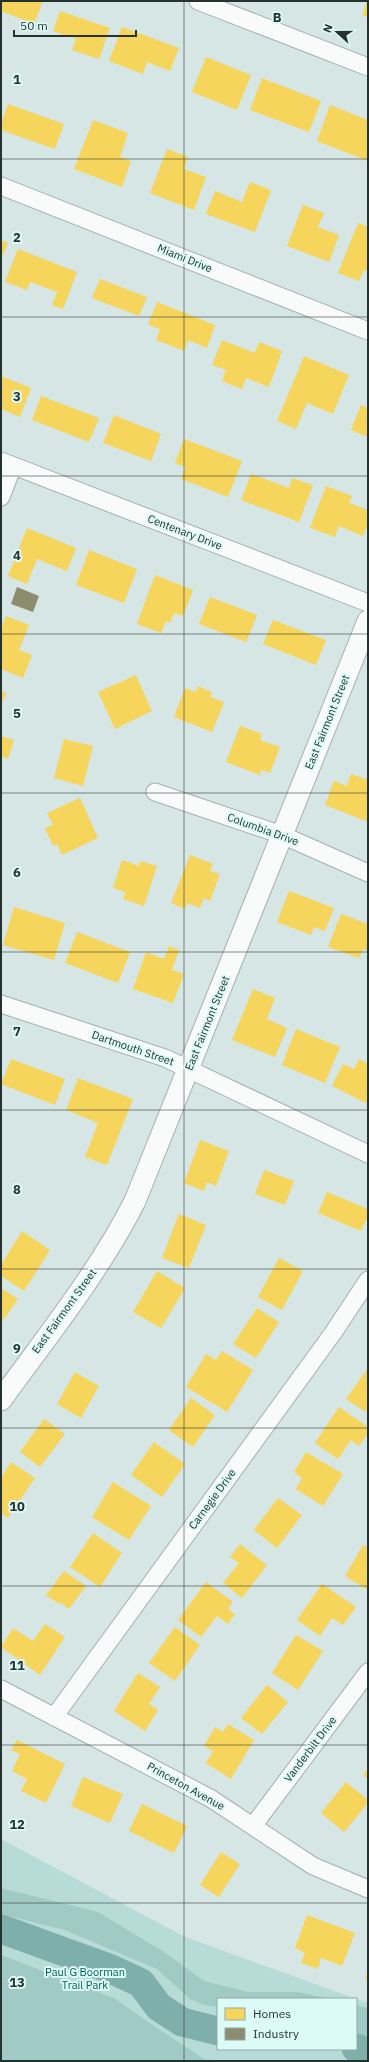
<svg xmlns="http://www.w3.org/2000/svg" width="369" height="2062" font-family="'IBM Plex Sans',sans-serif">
	<rect width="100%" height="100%" fill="#d6e6e4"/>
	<!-- green -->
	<path fill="#b7dcd7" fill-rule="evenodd" d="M 1,1839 L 185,1937 L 368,2003 L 368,2061 L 1,2061 ZM 218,1999 L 356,1999 L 356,2049 L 218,2049 Z"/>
	<!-- forest -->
	<path fill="#a0cac5" d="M 1,1888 L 98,1912 L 164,1952 L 204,1981 L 248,1992 L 298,1992 L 330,1999 L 218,1999 L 218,2007 L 204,2005 L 190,1999 L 157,1969 L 65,1930 L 1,1914 Z
		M 1,1955 L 114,1998 L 157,2028 L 204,2059 L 221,2061 L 1,2061 Z
		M 356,2005 L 368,2008 L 368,2042 L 356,2038 Z"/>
	<!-- homes -->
	<path fill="#f6d55c" d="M 1,1 L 43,1 L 34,24 L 1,11 Z
		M 367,1 L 368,1 L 368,17 L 362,15 Z
		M 60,11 L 110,28 L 99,59 L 72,50 L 76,39 L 53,31 Z
		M 122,27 L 179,48 L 170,71 L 147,62 L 143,74 L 109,61 Z
		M 206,57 L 251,75 L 237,110 L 192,92 Z
		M 262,78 L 321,101 L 309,132 L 250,110 Z
		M 8,104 L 64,124 L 55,149 L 1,130 L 1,124 Z
		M 330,105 L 368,120 L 368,161 L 317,141 Z
		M 93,120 L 128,133 L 120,157 L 131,161 L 122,187 L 74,169 Z
		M 167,149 L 188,157 L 184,169 L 206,177 L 194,210 L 150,193 Z
		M 250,182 L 271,190 L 255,232 L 206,214 L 215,191 L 242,202 Z
		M 303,205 L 324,213 L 318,227 L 339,235 L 329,262 L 287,246 Z
		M 358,223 L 368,227 L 368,271 L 364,270 L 359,281 L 338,273 Z
		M 1,240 L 8,243 L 1,260 Z
		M 18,249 L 77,272 L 63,309 L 52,305 L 57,292 L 30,282 L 27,290 L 5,282 Z
		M 100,279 L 147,297 L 139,316 L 92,298 Z
		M 157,302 L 215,325 L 207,348 L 188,340 L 184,351 L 156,340 L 160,329 L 148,325 Z
		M 222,340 L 255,353 L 259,342 L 282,351 L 269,387 L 246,378 L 242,389 L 222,381 L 226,370 L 212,365 Z
		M 304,356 L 349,375 L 333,414 L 307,403 L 296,429 L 277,421 Z
		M 1,376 L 31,388 L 20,417 L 1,409 Z
		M 41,396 L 99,418 L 89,442 L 32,420 Z
		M 361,405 L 368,408 L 368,437 L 351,430 Z
		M 114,415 L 161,434 L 151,461 L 103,443 Z
		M 184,439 L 242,461 L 228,497 L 181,479 L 185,467 L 175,463 Z
		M 251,474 L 289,488 L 292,478 L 313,485 L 299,522 L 241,500 Z
		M 326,486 L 352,496 L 349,503 L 368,510 L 368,523 L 363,536 L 339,526 L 335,537 L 310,528 Z
		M 27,528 L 76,548 L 67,571 L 37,559 L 27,584 L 8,576 Z
		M 89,550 L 137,569 L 124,603 L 76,585 Z
		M 155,575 L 193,590 L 183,616 L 174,613 L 170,623 L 166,621 L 161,633 L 137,624 Z
		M 210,597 L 257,615 L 246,642 L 199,624 Z
		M 6,616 L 29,625 L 19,650 L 32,655 L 23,678 L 1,669 L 1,630 Z
		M 273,620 L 326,640 L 316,665 L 263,644 Z
		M 136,675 L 152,711 L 115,729 L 98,692 Z
		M 198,686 L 212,692 L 210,697 L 224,702 L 212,732 L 174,717 L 185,688 L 196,692 Z
		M 1,691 L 6,693 L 1,705 Z
		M 240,726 L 262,734 L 260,740 L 280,747 L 270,773 L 261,770 L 260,775 L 226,762 Z
		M 1,736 L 14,740 L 8,759 L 1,756 Z
		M 64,739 L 93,746 L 83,786 L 54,778 Z
		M 351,774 L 368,780 L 368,822 L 325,805 L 334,781 L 347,786 Z
		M 80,798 L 98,838 L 62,855 L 57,844 L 53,846 L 45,828 L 53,825 L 47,813 Z
		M 190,855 L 213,864 L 210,871 L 220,874 L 210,901 L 204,898 L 200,908 L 187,903 L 185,909 L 171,903 Z
		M 122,860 L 139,866 L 140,861 L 157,866 L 144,906 L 123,899 L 125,892 L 113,888 Z
		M 289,891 L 334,908 L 325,931 L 314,927 L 311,935 L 277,922 Z
		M 14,907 L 65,923 L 54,960 L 3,945 Z
		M 341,914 L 368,924 L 368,951 L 363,949 L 359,958 L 328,947 Z
		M 77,932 L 130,952 L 118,983 L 65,963 Z
		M 169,946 L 179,950 L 172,970 L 184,974 L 173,1003 L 133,989 L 146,952 L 164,959 Z
		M 253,989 L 275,998 L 267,1019 L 287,1028 L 275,1057 L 232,1040 Z
		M 296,1029 L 340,1047 L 325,1083 L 282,1065 Z
		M 11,1059 L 65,1079 L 55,1105 L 1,1084 Z
		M 359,1059 L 368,1064 L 368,1104 L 332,1086 L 343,1064 L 354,1069 Z
		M 78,1078 L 133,1099 L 107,1165 L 85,1157 L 98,1123 L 66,1110 Z
		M 200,1140 L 229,1151 L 216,1186 L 207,1182 L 204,1191 L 184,1183 Z
		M 264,1170 L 294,1181 L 285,1205 L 255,1194 Z
		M 327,1192 L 368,1209 L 368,1221 L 366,1220 L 361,1231 L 318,1213 Z
		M 179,1214 L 206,1225 L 189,1268 L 162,1258 Z
		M 22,1231 L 50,1250 L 24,1291 L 1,1276 L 1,1265 Z
		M 279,1258 L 303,1271 L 282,1310 L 258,1297 Z
		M 157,1271 L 185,1288 L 161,1328 L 133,1312 Z
		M 1,1288 L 18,1299 L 1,1323 Z
		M 257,1308 L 279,1322 L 256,1358 L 233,1344 Z
		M 222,1351 L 253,1370 L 227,1412 L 186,1387 L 206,1354 L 216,1360 Z
		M 368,1368 L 368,1409 L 366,1412 L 346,1399 Z
		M 75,1372 L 99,1386 L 81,1418 L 57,1404 Z
		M 191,1398 L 215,1415 L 193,1447 L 169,1430 Z
		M 339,1407 L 368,1427 L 368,1433 L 359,1446 L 351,1440 L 338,1459 L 315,1443 Z
		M 44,1419 L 65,1434 L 40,1467 L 20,1452 Z
		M 154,1442 L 185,1464 L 162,1497 L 131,1475 Z
		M 306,1452 L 343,1474 L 323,1506 L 296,1489 L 302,1478 L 294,1472 Z
		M 11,1462 L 35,1478 L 8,1518 L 1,1513 L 1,1478 Z
		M 113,1482 L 151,1506 L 129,1540 L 92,1517 Z
		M 278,1498 L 302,1515 L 277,1548 L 254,1530 Z
		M 93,1533 L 122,1553 L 100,1587 L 70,1567 Z
		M 240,1544 L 267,1565 L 242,1598 L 223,1583 L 239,1563 L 230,1557 Z
		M 363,1545 L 368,1548 L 368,1590 L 345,1576 Z
		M 64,1571 L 86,1586 L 69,1609 L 60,1602 L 59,1604 L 46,1595 Z
		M 206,1582 L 233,1602 L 228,1609 L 235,1614 L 228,1624 L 217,1616 L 201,1637 L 178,1620 Z
		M 322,1584 L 356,1607 L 343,1625 L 332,1618 L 320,1636 L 297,1620 Z
		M 45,1624 L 65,1637 L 40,1675 L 1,1647 L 13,1628 L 33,1641 Z
		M 175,1627 L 200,1645 L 175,1681 L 149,1663 Z
		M 296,1635 L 323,1651 L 298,1690 L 272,1673 Z
		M 138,1673 L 160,1687 L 149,1704 L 158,1710 L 145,1731 L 114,1711 Z
		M 267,1685 L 288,1702 L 262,1734 L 241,1718 Z
		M 228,1724 L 254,1740 L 231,1779 L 206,1763 L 213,1751 L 204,1746 L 215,1727 L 223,1732 Z
		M 17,1740 L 65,1764 L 46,1803 L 21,1791 L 27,1779 L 12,1771 L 20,1754 L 11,1750 Z
		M 368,1768 L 368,1779 L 363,1775 Z
		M 83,1777 L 123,1794 L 110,1823 L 71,1806 Z
		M 346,1782 L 368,1800 L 368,1803 L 344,1832 L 321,1813 Z
		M 142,1804 L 187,1826 L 174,1853 L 129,1831 Z
		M 221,1852 L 240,1864 L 219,1897 L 200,1885 Z
		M 307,1915 L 355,1933 L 342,1966 L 321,1958 L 318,1969 L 301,1963 L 305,1953 L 295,1948 Z
		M 368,1970 L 368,1980 L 365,1979 Z"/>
	<!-- industry -->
	<path fill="#8c8c6e" d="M 17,587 L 39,596 L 33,612 L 11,604 Z"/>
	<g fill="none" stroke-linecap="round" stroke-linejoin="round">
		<!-- river -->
		<path stroke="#7fafaa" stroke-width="29" d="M 1,1929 L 111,1969 L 141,1983 L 159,2007 L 182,2022 L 218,2031
			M 356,2048 L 368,2052"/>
		<defs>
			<path id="minor" d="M 198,1 L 368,67
				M 1,186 L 368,331
				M 1,461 L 368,603
				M 1,497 L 13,466
				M 155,792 L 282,835 L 368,873
				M 1,1004 L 165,1058 L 368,1154
				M 1,1689 L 210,1798 L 313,1866 L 368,1889
				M 54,1717 L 333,1333 L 368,1280
				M 253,1826 L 368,1672"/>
			<path id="tertiary" d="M 1,1400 C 48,1335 99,1272 135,1201 L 368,621"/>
		</defs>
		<!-- minor casing -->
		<use href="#minor" stroke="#a3b0ae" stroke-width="19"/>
		<!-- tertiary casing -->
		<use href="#tertiary" stroke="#a3b0ae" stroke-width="23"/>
		<!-- minor -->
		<use href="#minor" stroke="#f9fbfb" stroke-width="17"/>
		<!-- tertiary -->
		<use href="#tertiary" stroke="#f9fbfb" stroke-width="21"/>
	</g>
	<!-- grid -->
	<path fill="none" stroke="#263230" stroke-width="1" stroke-opacity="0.55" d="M 184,1 L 184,2061M 1,159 L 368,159M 1,317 L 368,317M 1,476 L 368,476M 1,634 L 368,634M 1,793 L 368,793M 1,952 L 368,952M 1,1110 L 368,1110M 1,1269 L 368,1269M 1,1428 L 368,1428M 1,1586 L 368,1586M 1,1745 L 368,1745M 1,1903 L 368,1903"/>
	<g text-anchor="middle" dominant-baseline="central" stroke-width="4" stroke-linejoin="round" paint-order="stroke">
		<!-- street labels -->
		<g font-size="11" fill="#263230" stroke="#dcfaf6">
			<text transform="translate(185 258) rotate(22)">Miami Drive</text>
			<text transform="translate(185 532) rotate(21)">Centenary Drive</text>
			<text transform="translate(327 722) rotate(-68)">East Fairmont Street</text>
			<text transform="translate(263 829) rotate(20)">Columbia Drive</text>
			<text transform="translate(207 1023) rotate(-68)">East Fairmont Street</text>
			<text transform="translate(133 1048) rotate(19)">Dartmouth Street</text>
			<text transform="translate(64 1311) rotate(-54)">East Fairmont Street</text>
			<text transform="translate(212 1499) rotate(-54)">Carnegie Drive</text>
			<text transform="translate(310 1749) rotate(-53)">Vanderbilt Drive</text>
			<text transform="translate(186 1786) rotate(29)">Princeton Avenue</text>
		</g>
		<!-- park labels -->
		<g font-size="11" fill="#04615a" stroke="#dcfaf6">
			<text x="85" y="1972">Paul G Boorman<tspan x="85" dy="13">Trail Park</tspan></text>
		</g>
	</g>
	<g font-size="13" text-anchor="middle" font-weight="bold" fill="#263230" stroke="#dcfaf6" stroke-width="4" stroke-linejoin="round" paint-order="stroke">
		<text x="277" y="22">B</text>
		<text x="17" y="84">1</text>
		<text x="17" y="242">2</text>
		<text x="17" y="401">3</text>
		<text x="17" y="560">4</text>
		<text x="17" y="718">5</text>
		<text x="17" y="877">6</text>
		<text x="17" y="1036">7</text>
		<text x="17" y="1194">8</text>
		<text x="17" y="1353">9</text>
		<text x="17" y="1511">10</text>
		<text x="17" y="1670">11</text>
		<text x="17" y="1829">12</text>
		<text x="17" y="1987">13</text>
	</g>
	<!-- border -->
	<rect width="369" height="2062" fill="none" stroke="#263230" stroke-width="4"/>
	<!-- legend -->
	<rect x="217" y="1998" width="140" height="52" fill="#dcfaf6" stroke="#93aaa7"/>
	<rect x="225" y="2008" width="20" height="12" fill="#f6d55c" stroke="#93aaa7"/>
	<text x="253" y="2018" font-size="12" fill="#263230">Homes</text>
	<rect x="225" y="2028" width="20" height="12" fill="#8c8c6e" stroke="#93aaa7"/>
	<text x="253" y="2038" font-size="12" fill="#263230">Industry</text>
	<!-- north arrow -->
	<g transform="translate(337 32) rotate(291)" stroke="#dcfaf6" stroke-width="3" paint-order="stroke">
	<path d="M0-3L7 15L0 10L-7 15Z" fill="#263230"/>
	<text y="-6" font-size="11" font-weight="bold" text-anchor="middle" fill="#263230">N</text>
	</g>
	<!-- scale -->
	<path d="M14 30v6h122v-6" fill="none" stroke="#263230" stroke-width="2"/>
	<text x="20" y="30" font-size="12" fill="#263230" stroke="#dcfaf6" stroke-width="3" paint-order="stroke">50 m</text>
</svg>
